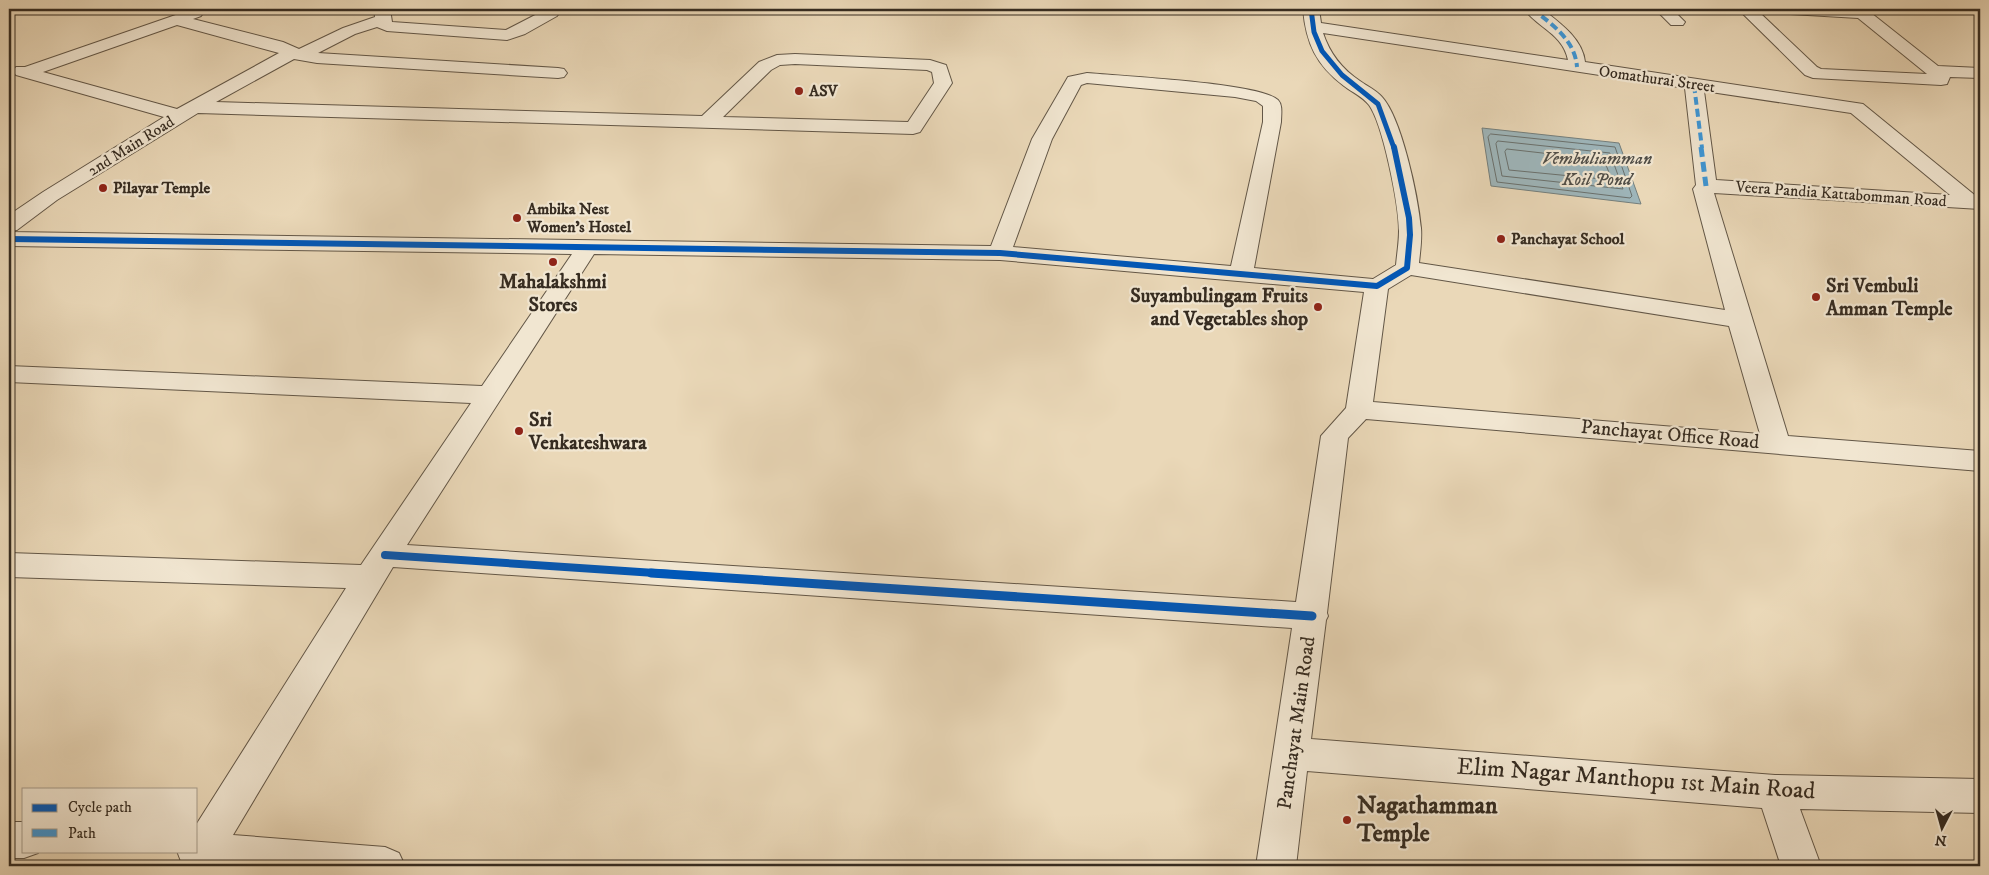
<svg xmlns="http://www.w3.org/2000/svg" width="1989" height="875" font-family="'IM FELL DW Pica',serif">
	<rect width="100%" height="100%" fill="#ead8b8"/>
	<filter id="stains"><feTurbulence type="fractalNoise" baseFrequency=".004" numOctaves="4"/><feColorMatrix values="0 0 0 0 .2 0 0 0 0 .09 0 0 0 0 .02 0 0 0 .5 -.17"/></filter>
	<radialGradient id="worn" r=".72"><stop offset=".6" stop-color="#630" stop-opacity="0"/><stop offset="1" stop-color="#630" stop-opacity=".3"/></radialGradient>
	<!-- water -->
	<path fill="#9eb6bb" stroke="#747f7d" d="M 1482,128 L 1619,143 L 1641,204 L 1491,186 Z"/>
	<g fill="none" stroke-linecap="round" stroke-linejoin="round">
		<!-- shore -->
		<path stroke="#6a716e" stroke-width="1" d="M 1491,134 L 1615,147 L 1632,196 L 1630,198 L 1497,182 L 1488,137 Z
			M 1498,141 L 1610,153 L 1623,189 L 1502,176 L 1496,144 Z
			M 1507,149 L 1604,160 L 1612,180 L 1509,170 L 1505,152 Z"/>
		<defs>
			<path id="minor" d="M 193,9 L 201,10 L 203,13 L 201,16 L 193,19 L 283,42 L 299,49 L 343,28 L 375,17 L 374,9 L 390,9 L 392,22 L 506,30 L 541,12 L 539,9 L 556,9 L 559,13 L 557,16 L 525,34 L 507,40 L 387,31 L 377,27 L 355,34 L 318,53 L 558,68 L 564,69 L 567,73 L 564,77 L 558,78 L 317,63 L 294,59 L 216,102 L 702,116 L 759,62 L 777,55 L 795,54 L 930,60 L 946,65 L 952,83 L 920,132 L 913,134 L 198,113 L 57,200 L 17,230 L 9,231 L 9,215 L 43,192 L 164,117 L 16,75 L 13,71 L 16,67 L 25,67 ZM 177,25 L 279,53 L 177,109 L 43,72 ZM 795,64 L 927,70 L 932,72 L 934,83 L 908,122 L 723,117 L 771,70 L 780,65 Z
				M 1303,9 L 1319,9 L 1321,23 L 1568,60 C 1563,34 1538,28 1524,9 L 1542,9 C 1559,22 1583,39 1585,62 L 1863,104 L 1977,197 L 1980,197 L 1980,209 L 1714,193 L 1788,436 L 1980,451 L 1980,471 L 1366,419 L 1348,438 L 1327,613 L 1328,616 L 1326,620 L 1311,739 L 1775,775 L 1980,779 L 1980,813 L 1800,809 L 1821,866 L 1781,866 L 1762,808 L 1307,771 L 1296,866 L 1256,866 L 1292,628 L 393,567 L 233,835 L 385,847 L 399,853 L 405,866 L 188,866 L 182,864 L 177,851 L 196,851 L 196,825 L 346,588 L 9,577 L 9,553 L 361,565 L 471,403 L 9,382 L 9,366 L 482,386 L 572,254 L 9,246 L 9,232 L 991,246 L 1032,139 L 1068,77 L 1087,73 C 1119,76 1261,83 1278,100 C 1283,105 1281,115 1281,122 L 1254,268 L 1373,279 L 1396,265 C 1397,254 1399,242 1399,231 C 1399,205 1383,124 1369,105 C 1363,97 1352,92 1344,86 C 1316,65 1306,43 1303,9 ZM 1323,33 L 1685,88 L 1696,185 L 1693,189 L 1725,310 L 1419,263 C 1420,252 1422,240 1421,228 C 1418,197 1402,119 1382,97 C 1376,90 1367,86 1360,81 C 1342,69 1330,54 1323,33 ZM 1087,83 L 1235,97 L 1256,101 L 1263,106 L 1263,122 L 1231,266 L 1013,247 L 1052,139 L 1081,85 ZM 1704,91 L 1851,113 L 1950,195 L 1716,180 ZM 594,254 L 1000,260 L 1364,292 L 1346,408 L 1321,436 L 1296,602 L 407,545 ZM 1411,275 L 1729,326 L 1760,434 L 1373,402 L 1388,289 Z
				M 1655,9 L 1672,9 L 1685,22 L 1683,25 L 1671,25 Z
				M 1738,9 L 1755,9 L 1758,12 L 1756,9 L 1866,9 L 1938,66 L 1980,68 L 1980,78 L 1950,77 L 1947,84 L 1941,85 L 1813,78 L 1805,75 ZM 1759,12 L 1858,18 L 1927,74 L 1821,69 L 1817,67 Z
				M 9,822 L 24,822 L 24,851 L 38,851 L 38,853 L 24,858 L 9,858 Z"/>
		</defs>
		<!-- minor casing -->
		<use href="#minor" stroke="#635747" stroke-width="2"/>
		<!-- minor -->
		<use href="#minor" fill="#f1e6d1" fill-rule="evenodd"/>
		<!-- quiet-far1 -->
		<path stroke="#3e96d5" stroke-width="4" stroke-dasharray="8 4" stroke-linecap="butt" d="M 1532,9 C 1552,24 1575,40 1577,67
			M 1694,85 L 1702,148"/>
		<!-- quiet -->
		<path stroke="#3e96d5" stroke-width="5" stroke-dasharray="10 5" stroke-linecap="butt" d="M 1701,147 L 1706,186"/>
		<defs>
			<path id="cycleway-far3" d="M 1311,9 L 1314,32 L 1322,51 L 1342,75 L 1378,104 L 1394,148"/>
			<path id="cycleway-far2" d="M 9,239 L 1000,253 L 1377,286 L 1407,268 L 1410,235 L 1409,218 L 1394,147"/>
			<path id="cycleway-far1" d="M 385,555 L 670,574"/>
			<path id="cycleway" d="M 651,573 L 1312,616"/>
		</defs>
		<!-- cycleway-far3 casing -->
		<use href="#cycleway-far3" stroke="#f1e6d1" stroke-width="7"/>
		<!-- cycleway-far2 casing -->
		<use href="#cycleway-far2" stroke="#f1e6d1" stroke-width="9"/>
		<!-- cycleway-far1 casing -->
		<use href="#cycleway-far1" stroke="#f1e6d1" stroke-width="11"/>
		<!-- cycleway casing -->
		<use href="#cycleway" stroke="#f1e6d1" stroke-width="12"/>
		<!-- cycleway-far3 -->
		<use href="#cycleway-far3" stroke="#0057b8" stroke-width="5"/>
		<!-- cycleway-far2 -->
		<use href="#cycleway-far2" stroke="#0057b8" stroke-width="6"/>
		<!-- cycleway-far1 -->
		<use href="#cycleway-far1" stroke="#0057b8" stroke-width="8"/>
		<!-- cycleway -->
		<use href="#cycleway" stroke="#0057b8" stroke-width="9"/>
	</g>
	<!-- markers -->
	<g fill="#8f2418" stroke="#f1e6d1" stroke-width="2">
		<circle cx="799" cy="91" r="5"/>
		<circle cx="103" cy="188" r="5"/>
		<circle cx="517" cy="218" r="5"/>
		<circle cx="1501" cy="239" r="5"/>
		<circle cx="553" cy="262" r="5"/>
		<circle cx="1816" cy="297" r="5"/>
		<circle cx="1318" cy="307" r="5"/>
		<circle cx="519" cy="431" r="5"/>
		<circle cx="1347" cy="820" r="5"/>
	</g>
	<g text-anchor="middle" dominant-baseline="central" stroke-width="4.5" stroke-linejoin="round" paint-order="stroke">
		<!-- far-street labels -->
		<g font-size="16" fill="#362c21" stroke="#f1e6d1">
			<text transform="translate(1657 79) rotate(8)">Oomathurai Street</text>
			<text transform="translate(131 146) rotate(-32)">2nd Main Road</text>
			<text transform="translate(1841 194) rotate(4)">Veera Pandia Kattabomman Road</text>
		</g>
		<!-- far-poi labels -->
		<g font-size="16" font-weight="bold" fill="#362c21" stroke="#f1e6d1" text-anchor="start">
			<text x="809" y="91">ASV</text>
			<text x="113" y="188">Pilayar Temple</text>
			<text x="527" y="209">Ambika Nest<tspan x="527" dy="18">Women's Hostel</tspan></text>
			<text x="1511" y="239">Panchayat School</text>
		</g>
		<!-- far-water labels -->
		<g font-size="18" font-style="italic" fill="#504e48" stroke="#f1e6d1">
			<text x="1597" y="159">Vembuliamman<tspan x="1597" dy="21">Koil Pond</tspan></text>
		</g>
		<!-- poi labels -->
		<g font-size="20" font-weight="bold" fill="#362c21" stroke="#f1e6d1" text-anchor="start">
			<text x="553" y="282" text-anchor="middle">Mahalakshmi<tspan x="553" dy="23">Stores</tspan></text>
			<text x="1826" y="286">Sri Vembuli<tspan x="1826" dy="23">Amman Temple</tspan></text>
			<text x="1308" y="296" text-anchor="end">Suyambulingam Fruits<tspan x="1308" dy="23">and Vegetables shop</tspan></text>
			<text x="529" y="420">Sri<tspan x="529" dy="23">Venkateshwara</tspan></text>
		</g>
		<!-- street labels -->
		<g font-size="20" fill="#362c21" stroke="#f1e6d1">
			<text transform="translate(1670 435) rotate(5)">Panchayat Office Road</text>
			<text transform="translate(1297 723) rotate(-82)">Panchayat Main Road</text>
		</g>
		<!-- near-street labels -->
		<g font-size="24" fill="#362c21" stroke="#f1e6d1">
			<text transform="translate(1636 779) rotate(4)">Elim Nagar Manthopu 1st Main Road</text>
		</g>
		<!-- near-poi labels -->
		<g font-size="24" font-weight="bold" fill="#362c21" stroke="#f1e6d1" text-anchor="start">
			<text x="1357" y="806">Nagathamman<tspan x="1357" dy="28">Temple</tspan></text>
		</g>
	</g>
	<!-- margin -->
	<rect width="1989" height="875" fill="none" stroke="#ead8b8" stroke-width="30"/>
	<rect x="10" y="10" width="1969" height="855" fill="none" stroke="#362c21" stroke-width="2.5"/>
	<rect x="15" y="15" width="1959" height="845" fill="none" stroke="#362c21"/>
	<!-- legend -->
	<rect x="22" y="788" width="175" height="65" fill="#f1e6d1" stroke="#a69c8b"/>
	<rect x="32" y="804" width="25" height="8" fill="#0057b8" stroke="#a69c8b"/>
	<text x="68" y="812" font-size="15" fill="#362c21">Cycle path</text>
	<rect x="32" y="829" width="25" height="8" fill="#3e96d5" stroke="#a69c8b"/>
	<text x="68" y="838" font-size="15" fill="#362c21">Path</text>
	<!-- north arrow -->
	<g transform="translate(1942 828) rotate(186)" stroke="#f1e6d1" stroke-width="4" paint-order="stroke">
	<path d="M0-4L9 19L0 12L-9 19Z" fill="#362c21"/>
	<text y="-8" font-size="14" font-weight="bold" text-anchor="middle" fill="#362c21">N</text>
	</g>
	<rect width="100%" height="100%" filter="url(#stains)"/>
	<rect width="100%" height="100%" fill="url(#worn)"/>
</svg>
